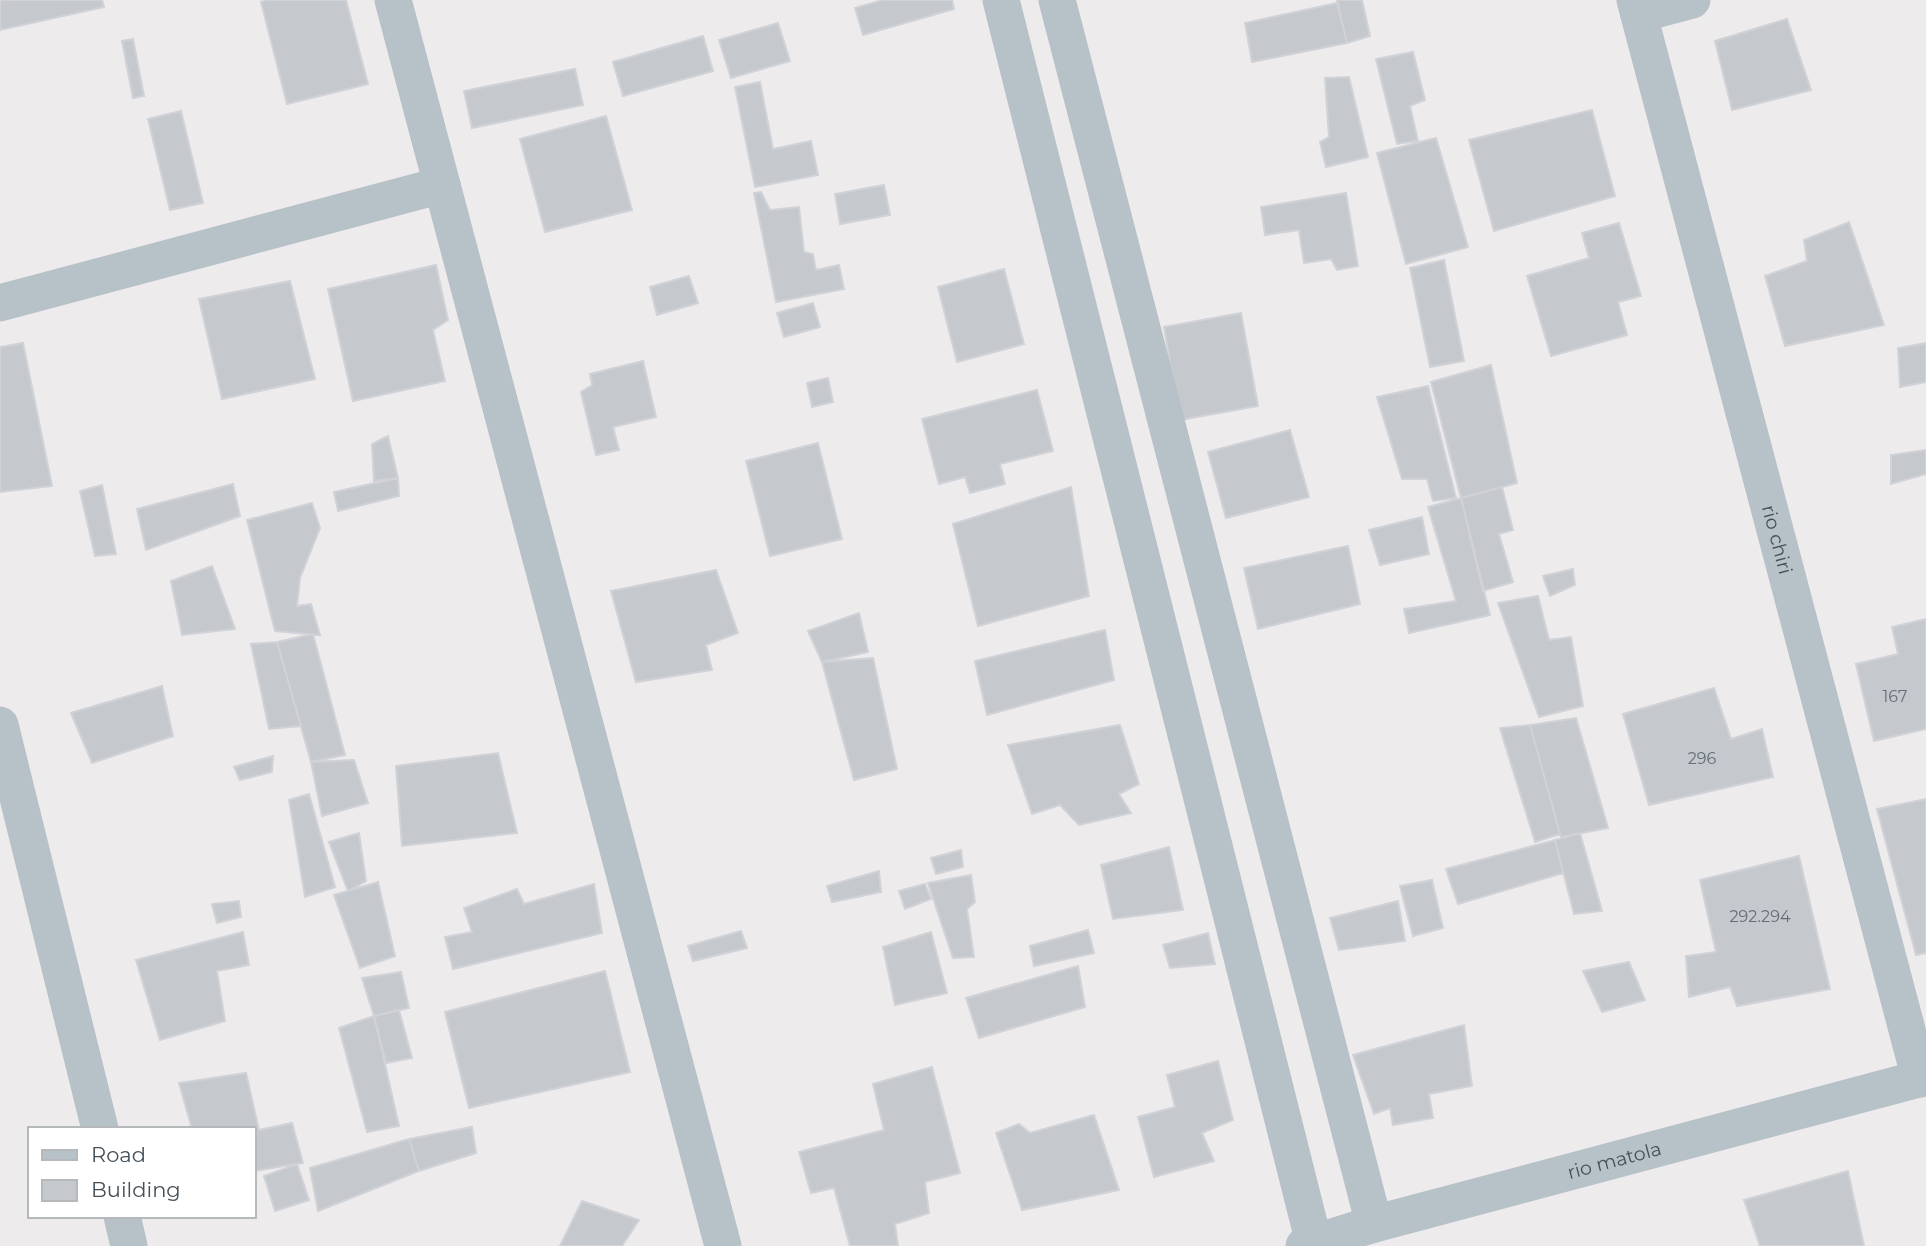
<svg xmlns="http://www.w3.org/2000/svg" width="1926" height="1246" font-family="Montserrat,sans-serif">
	<rect width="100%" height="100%" fill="#eeebec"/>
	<!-- building -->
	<path fill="#c5c9ce" stroke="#d0d2d7" stroke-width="2" d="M 0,0 L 102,0 L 104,7 L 0,30 Z
		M 267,0 L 346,0 L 368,84 L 287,104 L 261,2 Z
		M 883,0 L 952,0 L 954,9 L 863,35 L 855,8 Z
		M 1337,0 L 1362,0 L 1370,36 L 1347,43 Z
		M 1337,3 L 1347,43 L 1252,62 L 1245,23 Z
		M 1787,19 L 1811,90 L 1732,110 L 1715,41 Z
		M 778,23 L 790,61 L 731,78 L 719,40 Z
		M 703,36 L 713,71 L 623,96 L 613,62 Z
		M 133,39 L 144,96 L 133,98 L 122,41 Z
		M 1413,52 L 1425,100 L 1410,106 L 1418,141 L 1397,144 L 1376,59 Z
		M 575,69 L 583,105 L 472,128 L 464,91 Z
		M 1349,77 L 1368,157 L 1326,167 L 1320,142 L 1329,137 L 1325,78 Z
		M 760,82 L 773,149 L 811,141 L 818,175 L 755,187 L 735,87 Z
		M 1592,110 L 1615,196 L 1494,231 L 1469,140 Z
		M 181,111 L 203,203 L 170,210 L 148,119 Z
		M 606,116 L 632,210 L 545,232 L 520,139 Z
		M 1436,138 L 1468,247 L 1406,264 L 1377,153 Z
		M 884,185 L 890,215 L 840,224 L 835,194 Z
		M 761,192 L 770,210 L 799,207 L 804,252 L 813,254 L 816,270 L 839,265 L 844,289 L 776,302 L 754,193 Z
		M 1346,193 L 1358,266 L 1337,270 L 1331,259 L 1304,263 L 1299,230 L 1265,235 L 1261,207 Z
		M 1849,222 L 1884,325 L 1785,346 L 1765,276 L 1807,261 L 1804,240 Z
		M 1619,223 L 1641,296 L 1618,302 L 1627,335 L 1551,356 L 1527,276 L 1589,258 L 1582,233 Z
		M 1444,260 L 1464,361 L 1430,367 L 1410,268 Z
		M 436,265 L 448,320 L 433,330 L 445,381 L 353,401 L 328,289 Z
		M 1004,269 L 1024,344 L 957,362 L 938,287 Z
		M 689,276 L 698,303 L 657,315 L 650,287 Z
		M 290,281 L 315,379 L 222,399 L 199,299 Z
		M 813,303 L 820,327 L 784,337 L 777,313 Z
		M 1241,313 L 1258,406 L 1180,420 L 1164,327 Z
		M 23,343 L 52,486 L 0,492 L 0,347 Z
		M 1926,343 L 1926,382 L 1900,387 L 1898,348 Z
		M 643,361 L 656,417 L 613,427 L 619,450 L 596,455 L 581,392 L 592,385 L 590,374 Z
		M 1491,365 L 1517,483 L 1461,498 L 1431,382 Z
		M 828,378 L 833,402 L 812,407 L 807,383 Z
		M 1428,386 L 1456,498 L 1433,501 L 1427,479 L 1402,479 L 1377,397 Z
		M 1037,390 L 1053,451 L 1000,464 L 1005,484 L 970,493 L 965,477 L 939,484 L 922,419 Z
		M 1290,430 L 1309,497 L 1226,518 L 1208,452 Z
		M 388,436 L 398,478 L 374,481 L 372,444 Z
		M 818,443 L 842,539 L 770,556 L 746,461 Z
		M 1926,450 L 1926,474 L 1891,484 L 1891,455 Z
		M 398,478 L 399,496 L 338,511 L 334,492 Z
		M 233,484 L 240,516 L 146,550 L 137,509 Z
		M 102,485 L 116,554 L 95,556 L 80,491 Z
		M 1071,487 L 1089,596 L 978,626 L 953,524 Z
		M 1502,487 L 1513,530 L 1499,534 L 1513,582 L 1483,591 L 1461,498 Z
		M 1461,498 L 1490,615 L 1409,633 L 1404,609 L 1456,601 L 1428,507 Z
		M 312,503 L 320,528 L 300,578 L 297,606 L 311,604 L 320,635 L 275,631 L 247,520 Z
		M 1422,517 L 1429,554 L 1380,565 L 1369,530 Z
		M 1348,546 L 1360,604 L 1258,629 L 1244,568 Z
		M 212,566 L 235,629 L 182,635 L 171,581 Z
		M 1573,569 L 1575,585 L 1550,596 L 1543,576 Z
		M 716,570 L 738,633 L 706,645 L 712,670 L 636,682 L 611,591 Z
		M 1538,596 L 1549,640 L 1571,637 L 1583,706 L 1539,717 L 1498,603 Z
		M 859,613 L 868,652 L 822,662 L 808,631 Z
		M 1926,619 L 1926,729 L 1874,741 L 1856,664 L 1898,654 L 1892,627 Z
		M 1105,630 L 1114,680 L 987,715 L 975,661 Z
		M 313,634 L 345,755 L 311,762 L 277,642 Z
		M 277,642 L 301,726 L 269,729 L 251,644 Z
		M 873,658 L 897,769 L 854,780 L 822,662 Z
		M 162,686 L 173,736 L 92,763 L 71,713 Z
		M 1714,688 L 1731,739 L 1762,729 L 1773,777 L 1649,805 L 1623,714 Z
		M 1576,718 L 1608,828 L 1561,837 L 1530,725 Z
		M 1120,725 L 1139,784 L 1119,794 L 1131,813 L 1079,825 L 1060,805 L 1032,814 L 1008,745 Z
		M 1530,725 L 1560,834 L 1535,842 L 1500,728 Z
		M 498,753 L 517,833 L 402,846 L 396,766 Z
		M 273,756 L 272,772 L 240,780 L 234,767 Z
		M 354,760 L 368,803 L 322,816 L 311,762 Z
		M 309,794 L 335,887 L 305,897 L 289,800 Z
		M 1926,799 L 1926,953 L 1916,955 L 1877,809 Z
		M 359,833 L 366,881 L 348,891 L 329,842 Z
		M 1580,833 L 1602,911 L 1574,914 L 1555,840 Z
		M 1555,840 L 1563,873 L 1458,904 L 1446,869 Z
		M 1169,847 L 1183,910 L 1113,919 L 1101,865 Z
		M 961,850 L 963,867 L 936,874 L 931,858 Z
		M 1799,856 L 1830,989 L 1737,1006 L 1730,987 L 1689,997 L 1686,956 L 1716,952 L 1700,880 Z
		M 879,871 L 881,892 L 832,902 L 827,886 Z
		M 971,875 L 975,902 L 967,909 L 974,957 L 953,958 L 928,883 Z
		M 1432,880 L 1443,928 L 1413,936 L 1400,886 Z
		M 378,882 L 395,956 L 360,968 L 334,895 Z
		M 594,884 L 602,933 L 453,969 L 445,937 L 472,932 L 464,908 L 517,889 L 524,904 Z
		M 925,884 L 931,899 L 905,909 L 899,891 Z
		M 239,901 L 241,917 L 217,923 L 212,904 Z
		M 1398,901 L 1405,941 L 1339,950 L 1330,918 Z
		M 1088,930 L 1094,953 L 1034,966 L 1030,946 Z
		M 741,931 L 747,948 L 693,961 L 688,946 Z
		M 243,932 L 249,965 L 217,971 L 225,1021 L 160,1040 L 136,960 Z
		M 931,932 L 947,993 L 895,1005 L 883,947 Z
		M 1208,933 L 1215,964 L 1170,968 L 1163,945 Z
		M 1629,962 L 1645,1000 L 1602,1012 L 1583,971 Z
		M 1078,966 L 1085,1007 L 979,1038 L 966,998 Z
		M 605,971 L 630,1072 L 469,1108 L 445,1012 Z
		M 401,972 L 409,1008 L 374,1016 L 362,978 Z
		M 399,1010 L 412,1058 L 386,1063 L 374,1016 Z
		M 374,1016 L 399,1126 L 367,1132 L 339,1028 Z
		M 1464,1025 L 1472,1086 L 1429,1094 L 1433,1118 L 1393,1125 L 1390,1108 L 1374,1114 L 1353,1055 Z
		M 1218,1061 L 1233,1120 L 1202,1133 L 1214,1161 L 1154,1177 L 1138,1117 L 1175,1107 L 1167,1075 Z
		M 932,1067 L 960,1173 L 925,1182 L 929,1213 L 895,1224 L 898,1246 L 850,1246 L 834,1188 L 811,1193 L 799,1152 L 884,1130 L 873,1084 Z
		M 246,1073 L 259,1130 L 292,1123 L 303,1163 L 254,1171 L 254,1129 L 192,1129 L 179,1083 Z
		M 1094,1115 L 1119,1190 L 1022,1210 L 996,1133 L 1019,1124 L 1030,1133 Z
		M 472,1127 L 476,1153 L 419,1171 L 409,1139 Z
		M 409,1139 L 419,1171 L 318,1211 L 310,1168 Z
		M 297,1164 L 309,1200 L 275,1211 L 264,1176 Z
		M 1848,1171 L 1864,1246 L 1760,1246 L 1744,1200 Z
		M 582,1201 L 639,1220 L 622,1246 L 560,1246 Z"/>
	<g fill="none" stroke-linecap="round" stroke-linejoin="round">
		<!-- street -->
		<g stroke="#b7c1c8" stroke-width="37">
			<path d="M 393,0 L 723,1246"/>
			<path d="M 1001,0 L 1314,1243"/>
			<path d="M 1057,0 L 1374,1224"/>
			<path id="s1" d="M 1635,0 L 1920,1079"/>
			<path d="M 1639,14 L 1692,0"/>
			<path d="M 0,303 L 442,185"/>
			<path d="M 0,725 L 100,1129"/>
			<path d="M 122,1216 L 129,1246"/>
			<path id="s2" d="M 1304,1246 L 1374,1224 L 1926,1077"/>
		</g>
	</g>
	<g text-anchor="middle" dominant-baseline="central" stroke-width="5" stroke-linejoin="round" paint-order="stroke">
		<!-- number labels -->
		<g font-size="16" fill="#656e76">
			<text x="1895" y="696">167</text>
			<text x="1702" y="758">296</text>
			<text x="1760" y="916">292.294</text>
		</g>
		<!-- street labels -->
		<g font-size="19" fill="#455058" stroke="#fff">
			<text stroke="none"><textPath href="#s1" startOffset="558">rio chiri</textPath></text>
			<text stroke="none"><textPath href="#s2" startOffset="322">rio matola</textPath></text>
		</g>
	</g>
	<!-- legend -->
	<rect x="28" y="1127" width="228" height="91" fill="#ffffff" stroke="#b5b9bc" stroke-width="2"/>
	<rect x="42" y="1150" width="35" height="10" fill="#b7c1c8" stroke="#b5b9bc" stroke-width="2"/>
	<text x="91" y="1162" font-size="21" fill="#455058">Road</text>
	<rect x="42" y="1180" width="35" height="21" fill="#c5c9ce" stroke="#b5b9bc" stroke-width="2"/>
	<text x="91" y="1197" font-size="21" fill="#455058">Building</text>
</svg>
